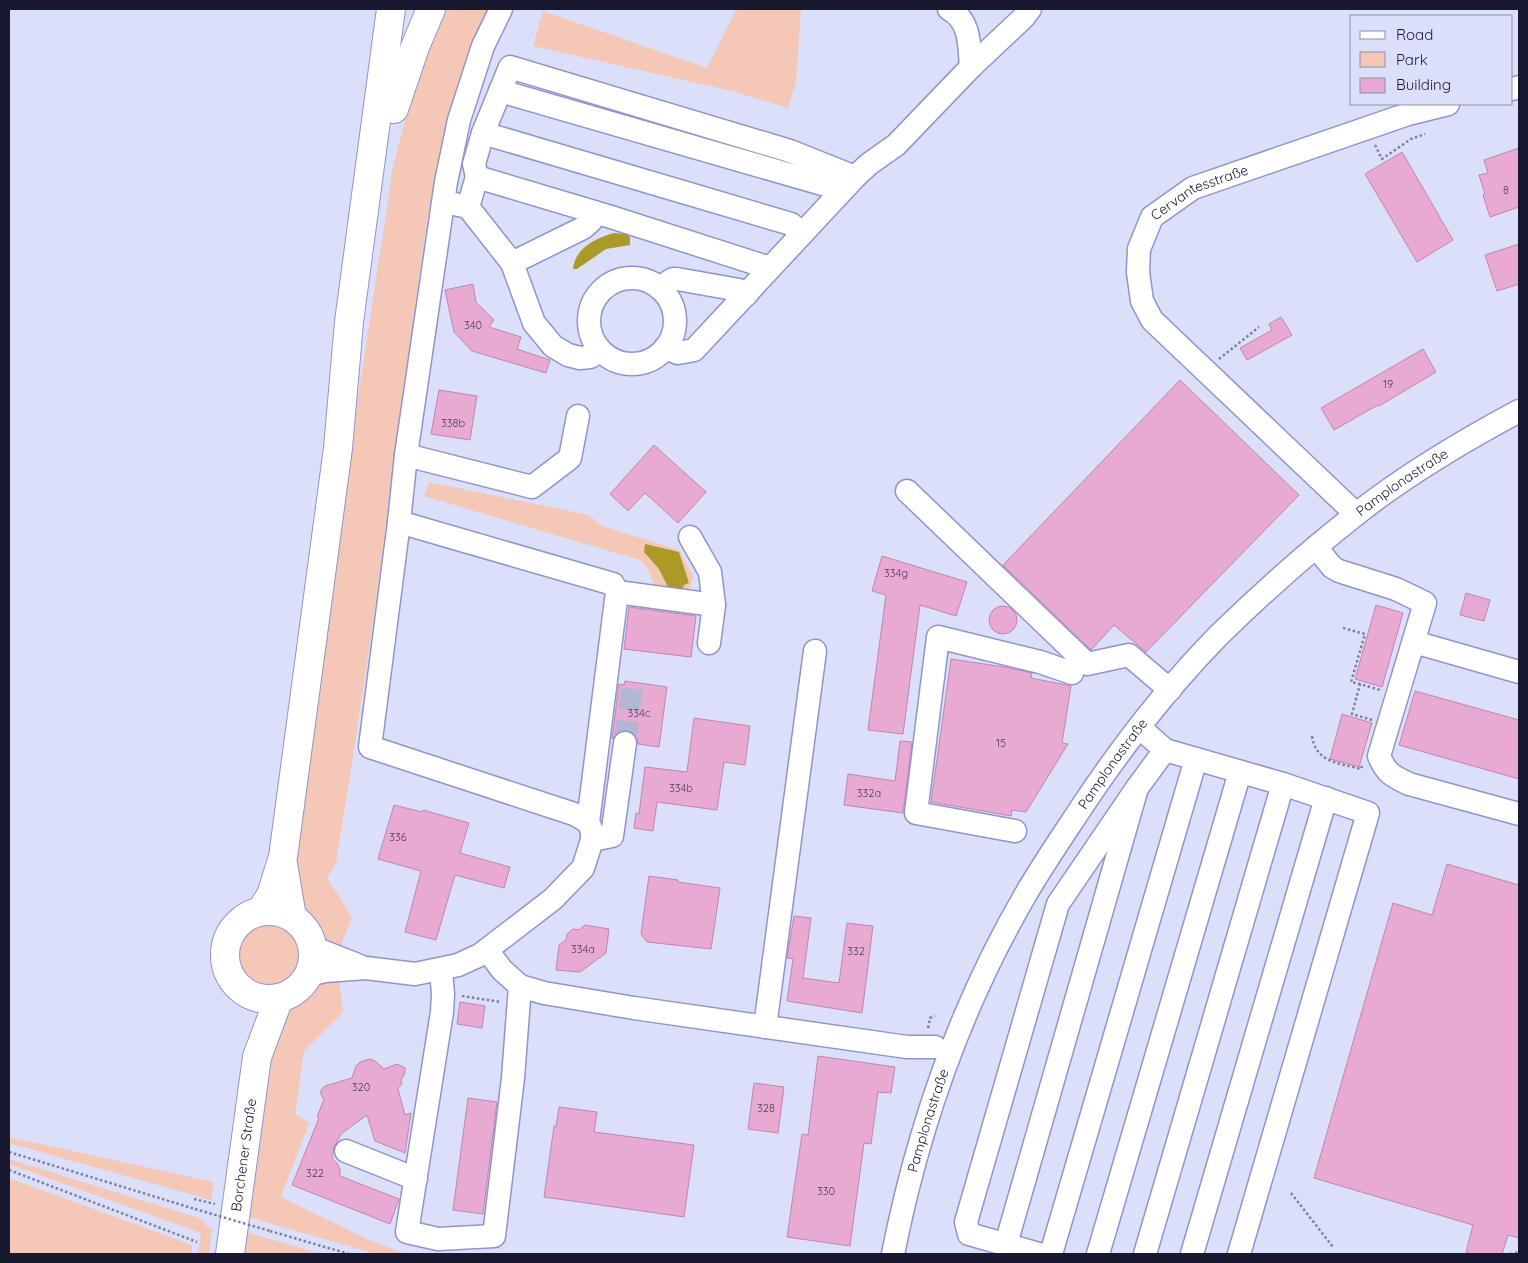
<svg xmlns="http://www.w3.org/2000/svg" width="1528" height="1263" font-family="Quicksand,sans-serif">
	<rect width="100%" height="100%" fill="#dbdff9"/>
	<!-- green -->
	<path fill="#f5c7b7" d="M 441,9 L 489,9 C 437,112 426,230 410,343 C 397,428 388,514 376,599 C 364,687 350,775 336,863 L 327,878 L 352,917 L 342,942 L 341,951 L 326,942 L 305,915 L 294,889 L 297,838 L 346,477 L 393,167 L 419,66 Z
		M 739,9 L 801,9 L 796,82 L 788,108 L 732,91 L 533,46 L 543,11 L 707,68 L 736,10 Z
		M 429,482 L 589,515 L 602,526 L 679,550 L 693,576 L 691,586 L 682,594 L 671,594 L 664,585 L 654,585 L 648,569 L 640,560 L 424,496 Z
		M234 955a34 34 0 1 1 68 0a34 34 0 1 1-68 0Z
		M 339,980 L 343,1012 L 304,1051 L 295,1114 L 309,1123 L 281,1197 L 369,1240 L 405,1254 L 376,1254 L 248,1217 L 272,1043 L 279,1019 L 291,1005 L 305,997 L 318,985 Z
		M 9,1137 L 214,1182 L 211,1200 L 9,1143 Z
		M 9,1159 L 202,1219 L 206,1226 L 212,1228 L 209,1254 L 198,1254 L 201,1233 L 9,1164 Z
		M 9,1178 L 192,1245 L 191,1254 L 9,1254 Z
		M 246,1232 L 321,1254 L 243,1254 Z"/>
	<!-- water -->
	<path fill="#ac9a28" d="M 614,233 L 626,234 L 630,237 L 630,245 L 606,249 L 577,269 L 573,269 C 575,248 596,238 614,233 Z
		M 645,544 L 679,552 L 689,583 L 684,585 L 682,590 L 669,589 L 659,569 L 644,552 Z"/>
	<!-- building -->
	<path fill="#e8aad3" stroke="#c185ac" d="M 1519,148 L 1519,207 L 1490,217 L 1483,195 L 1485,194 L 1479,175 L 1488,173 L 1484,160 Z
		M 1402,152 L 1453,240 L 1417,262 L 1365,174 Z
		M 1519,244 L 1519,284 L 1497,291 L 1485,255 Z
		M 473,284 L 476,302 L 494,320 L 489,327 L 521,337 L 517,349 L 550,360 L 546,373 L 472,351 L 454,332 L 445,290 Z
		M 1281,317 L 1292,335 L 1247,360 L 1240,348 L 1272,330 L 1269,324 Z
		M 1423,349 L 1436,372 L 1379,406 L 1378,405 L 1334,430 L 1321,408 Z
		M 1180,380 L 1299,495 L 1146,652 L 1114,625 L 1091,650 L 1003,565 Z
		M 439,390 L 477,396 L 470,440 L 431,434 Z
		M 654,445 L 706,492 L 678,523 L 645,493 L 628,511 L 610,494 Z
		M 882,556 L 967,582 L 956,616 L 920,605 L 903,734 L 868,730 L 886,595 L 872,591 Z
		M 1466,593 L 1490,600 L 1484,621 L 1460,615 Z
		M 1376,605 L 1403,613 L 1382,687 L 1355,679 Z
		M989 620a14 14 0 1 1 28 0a14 14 0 1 1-28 0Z
		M 629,607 L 696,616 L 691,657 L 624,649 Z
		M 951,659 L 1004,667 L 1032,673 L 1031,678 L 1071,686 L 1062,743 L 1068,744 L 1026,812 L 1012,810 L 1011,816 L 931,802 Z
		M 625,681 L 667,687 L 659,747 L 638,744 L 637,738 L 633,732 L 627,730 L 620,731 L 612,739 L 619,684 L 624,685 Z
		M 1415,691 L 1519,720 L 1519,779 L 1399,745 Z
		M 1342,714 L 1372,723 L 1359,767 L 1330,759 Z
		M 694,718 L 750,726 L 745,765 L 724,762 L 717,810 L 657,802 L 653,831 L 634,828 L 636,813 L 639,814 L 645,767 L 687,772 Z
		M 900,741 L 912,742 L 903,813 L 844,805 L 848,774 L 895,781 Z
		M 394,805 L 422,812 L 423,810 L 469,823 L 460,853 L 510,867 L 504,888 L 455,875 L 436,940 L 405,932 L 421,871 L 378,859 Z
		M 1447,864 L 1519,885 L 1519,1238 L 1508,1235 L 1502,1254 L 1472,1254 L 1466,1252 L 1473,1225 L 1314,1178 L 1393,903 L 1432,915 Z
		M 649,876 L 678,880 L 678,882 L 720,888 L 711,949 L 647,942 L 641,934 Z
		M 794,916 L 811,918 L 803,978 L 839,983 L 847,923 L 873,926 L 862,1013 L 787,1001 L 793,959 L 787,958 Z
		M 585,925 L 609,929 L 606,953 L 580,972 L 556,970 L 559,945 L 566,940 L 567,934 L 573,929 L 579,930 Z
		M 460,1002 L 485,1006 L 482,1028 L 457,1024 Z
		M 818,1056 L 895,1067 L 891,1093 L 878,1092 L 871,1144 L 864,1143 L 850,1246 L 787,1237 L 802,1134 L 808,1135 Z
		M 370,1059 L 375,1061 L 384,1069 L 397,1064 L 405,1068 L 405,1073 L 401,1080 L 402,1084 L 398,1089 L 405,1115 L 411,1113 L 405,1153 L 375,1141 L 367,1115 L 341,1134 L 334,1147 L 332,1158 L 337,1163 L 340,1169 L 340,1176 L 399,1199 L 390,1224 L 292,1185 L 319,1118 L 317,1117 L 324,1099 L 321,1095 L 321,1090 L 325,1086 L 352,1078 L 356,1066 L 360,1062 Z
		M 754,1083 L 784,1087 L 778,1133 L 748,1129 Z
		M 468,1098 L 497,1102 L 483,1214 L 453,1210 Z
		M 559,1107 L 597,1112 L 594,1132 L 694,1145 L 684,1217 L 544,1197 L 554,1126 L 556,1127 Z"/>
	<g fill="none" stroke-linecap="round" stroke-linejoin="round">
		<!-- minor-tunnel -->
		<path stroke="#b4b7d1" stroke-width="22" stroke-dasharray="22 11" stroke-linecap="butt" d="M 625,743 L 633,682"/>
		<defs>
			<g id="minor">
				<path d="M 949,9 C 971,21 969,45 971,67"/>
				<path d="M 1512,89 L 1519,87"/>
				<path d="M 500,91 L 843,190"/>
				<path d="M 483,133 L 791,224 L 802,234"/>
				<path d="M 477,177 L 474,164 L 483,133 L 510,67 L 790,151 L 855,177 L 694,350 L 678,353 L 665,348"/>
				<path d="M 855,177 L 869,164 L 896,145 L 971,67 L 1024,17 L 1030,9"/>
				<path d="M 454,204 L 468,207 L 512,263 L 534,323 L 553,346 L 568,355 L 580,358 L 590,357 L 600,351"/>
				<path d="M 468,207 L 477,177 L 611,217 L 770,268"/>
				<path d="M 512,263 L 583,228 L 591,221 L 594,212"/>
				<circle cx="632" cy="321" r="43"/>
				<path d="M 659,288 L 673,279 L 677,279 L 739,290 L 747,294"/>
				<path d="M 406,455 L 532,487 L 570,458 L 578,416"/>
				<path d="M 907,491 L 1087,664 L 1129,655 L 1170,690"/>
				<path id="s1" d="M 1356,514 L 1152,320 L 1142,301 L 1138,272 L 1139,249 L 1152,217 L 1193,188 L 1408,114 L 1448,104"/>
				<path d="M 399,522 L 613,584 L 617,592 L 588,822"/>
				<path d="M 690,537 L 710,572 L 714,605"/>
				<path d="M 1316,547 L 1332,567 L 1339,571 L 1396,589 L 1425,603 L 1379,756 C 1386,773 1392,776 1409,784 L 1519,814"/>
				<path d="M 617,592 L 714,605 L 709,643"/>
				<path d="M 1414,642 L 1519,672"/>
				<path d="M 1139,727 L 1165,750 L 1283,784 L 1368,813 L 1239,1254"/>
				<path d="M 1015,831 L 916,813 L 938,637 L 1040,662 L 1072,673"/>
				<path d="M 592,840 L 612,836 L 625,743"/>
				<path d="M 312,947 L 360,966"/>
				<path d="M 487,950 L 502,970 L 520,986 L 544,993 L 634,1008 L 907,1047 L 935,1047"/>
				<path d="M 441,970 L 443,994 L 442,1012 L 407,1232 L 438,1239 L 494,1236 L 513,1078 L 520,986"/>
				<path d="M 308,975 L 325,971 L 366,968 L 415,974 L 458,965 L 480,955 L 553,899 L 583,868 L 592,840 L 592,831 L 588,822 L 574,814 L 370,747 L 399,522 L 406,455 L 446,182 L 459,120 L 483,46 L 501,9"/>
				<path d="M 765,1027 L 815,651"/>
				<path d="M 346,1151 L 416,1179"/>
				<path d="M 1006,1244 L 1137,788 L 1165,750"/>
				<path id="s2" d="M 893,1254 C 918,1128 962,1003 1027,892 C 1044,863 1064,834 1083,805 C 1123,745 1168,687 1219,635 C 1262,593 1307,553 1354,516 C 1404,476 1463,441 1519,411"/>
				<path d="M 1039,1254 L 969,1234 L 966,1222 L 1058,904 L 1137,788"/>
				<path d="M 1051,1254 L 1196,759"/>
				<path d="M 1098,1254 L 1240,772"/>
				<path d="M 1145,1254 L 1283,784"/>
				<path d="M 1192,1254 L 1326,798"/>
			</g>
			<g id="major">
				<circle cx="269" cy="955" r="44"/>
				<path id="s3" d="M 230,1254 L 257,1057 L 279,998"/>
			</g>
			<path id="highway" d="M 394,109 L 415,47 L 431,9
				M 283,864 L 292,917
				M 261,911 L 271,895 L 283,857 L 338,448 L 349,322 L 391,9"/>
		</defs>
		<!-- minor casing -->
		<use href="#minor" stroke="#8f94d1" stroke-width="25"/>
		<!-- major casing -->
		<use href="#major" stroke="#8f94d1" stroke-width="30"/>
		<!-- highway casing -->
		<use href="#highway" stroke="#8f94d1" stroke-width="30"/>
		<!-- path -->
		<path stroke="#7e819a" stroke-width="2.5" stroke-dasharray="2.5 2.5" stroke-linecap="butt" d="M 1375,145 L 1382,159 L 1411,139 L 1425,134
			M 1219,359 L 1259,327
			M 1343,628 L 1365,634 L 1351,682 L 1360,684
			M 1372,720 L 1352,714 L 1360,684 L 1380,690
			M 1312,736 C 1316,763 1339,763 1361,769 L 1362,766
			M 462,996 L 501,1002
			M 928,1028 L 930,1018 L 935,1016
			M 9,1152 L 195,1209
			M 9,1170 L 197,1242
			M 1291,1193 L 1333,1247
			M 194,1199 L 215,1204
			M 270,1231 L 349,1254
			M 1510,1254 L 1519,1252"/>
		<!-- minor -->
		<use href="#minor" stroke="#fff" stroke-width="22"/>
		<!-- major -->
		<use href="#major" stroke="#fff" stroke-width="28"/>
		<!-- highway -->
		<use href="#highway" stroke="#fff" stroke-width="28"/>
		<!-- path-bridge -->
		<path stroke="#7e819a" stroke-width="2.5" stroke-dasharray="2.5 2.5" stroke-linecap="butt" d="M 195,1209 L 270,1231"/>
	</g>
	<g text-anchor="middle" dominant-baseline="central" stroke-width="4" stroke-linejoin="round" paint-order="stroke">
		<!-- number labels -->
		<g font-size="11" fill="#4c3d5a">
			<text x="1506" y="190">8</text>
			<text x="473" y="325">340</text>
			<text x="1388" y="384">19</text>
			<text x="453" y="423">338b</text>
			<text x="896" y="573">334g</text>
			<text x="639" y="713">334c</text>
			<text x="1001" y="743">15</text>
			<text x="681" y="788">334b</text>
			<text x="869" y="793">332a</text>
			<text x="398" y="837">336</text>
			<text x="583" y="949">334a</text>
			<text x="856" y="951">332</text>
			<text x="361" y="1087">320</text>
			<text x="766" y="1108">328</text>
			<text x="315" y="1173">322</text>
			<text x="826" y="1191">330</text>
		</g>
		<!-- street labels -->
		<g font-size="14" fill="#181931" stroke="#dbdff9">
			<text stroke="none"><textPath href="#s1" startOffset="444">Cervantesstraße</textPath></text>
			<text stroke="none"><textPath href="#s2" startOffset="948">Pamplonastraße</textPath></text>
			<text stroke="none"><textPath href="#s2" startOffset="542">Pamplonastraße</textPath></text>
			<text stroke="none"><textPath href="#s2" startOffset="138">Pamplonastraße</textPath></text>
			<text stroke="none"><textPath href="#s3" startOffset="100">Borchener Straße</textPath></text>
		</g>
	</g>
	<!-- border -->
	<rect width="1528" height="1263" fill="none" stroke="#181931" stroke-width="20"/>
	<!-- legend -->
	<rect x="1350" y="15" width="162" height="90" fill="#dbdff9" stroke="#8d90a9"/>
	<rect x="1360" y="31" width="25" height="8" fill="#ffffff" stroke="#8d90a9"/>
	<text x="1396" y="40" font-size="15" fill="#181931">Road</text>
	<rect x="1360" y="52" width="25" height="15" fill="#f5c7b7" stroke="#8d90a9"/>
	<text x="1396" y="65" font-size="15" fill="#181931">Park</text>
	<rect x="1360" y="78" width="25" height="15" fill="#e8aad3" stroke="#8d90a9"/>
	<text x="1396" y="90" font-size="15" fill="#181931">Building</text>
</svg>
